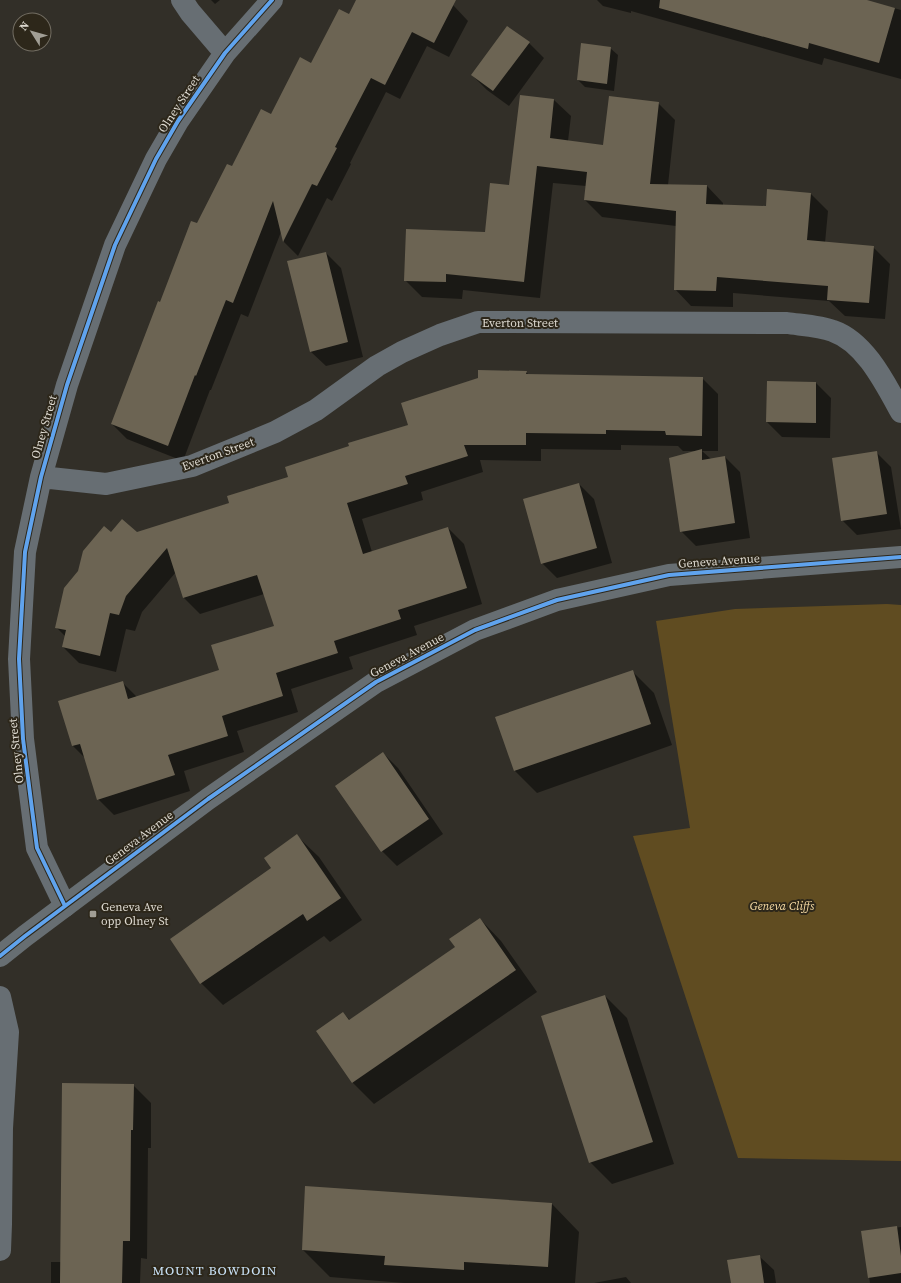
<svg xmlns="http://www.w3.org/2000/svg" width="901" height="1283" font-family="'Source Serif 4',serif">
	<rect width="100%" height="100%" fill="#322f28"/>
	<!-- green -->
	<path fill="#604c21" d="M 887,604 L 901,605 L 901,1161 L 738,1158 L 633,836 L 690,828 L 656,621 L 735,609 Z"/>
	<!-- shadow -->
	<path fill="#0007" d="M 211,0 L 220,0 L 215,4 Z
		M 357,0 L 443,0 L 453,5 L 468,21 L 449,57 L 427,46 L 400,99 L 386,92 L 350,163 L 351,164 L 332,201 L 327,198 L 298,256 L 284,242 L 281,232 L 248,317 L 241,314 L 211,390 L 210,390 L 183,461 L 127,439 L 112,424 L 160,303 L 198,224 L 232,168 L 271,115 L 350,15 Z
		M 597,0 L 863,0 L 901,10 L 901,79 L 824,58 L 822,65 L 631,11 L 631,13 L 603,6 Z
		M 529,43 L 544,58 L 509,106 L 487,90 L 472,75 Z
		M 610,48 L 618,55 L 614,91 L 585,87 L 578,80 Z
		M 554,100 L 571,116 L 568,141 L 604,146 L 658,103 L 675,120 L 668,185 L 707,186 L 723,203 L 723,205 L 767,207 L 768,190 L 811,194 L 828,211 L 825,243 L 873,247 L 890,264 L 885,319 L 845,316 L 829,301 L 733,293 L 733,307 L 691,306 L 675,289 L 676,226 L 602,217 L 585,200 L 586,186 L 553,183 L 540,298 L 463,290 L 462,299 L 422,297 L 405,280 L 486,233 Z
		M 326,253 L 341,268 L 363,357 L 326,366 L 310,351 Z
		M 526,372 L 530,376 L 702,378 L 718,394 L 718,451 L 702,451 L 711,459 L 725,457 L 740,472 L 750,538 L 696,546 L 681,531 L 698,451 L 683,451 L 678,446 L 621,445 L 621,450 L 541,449 L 541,461 L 480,460 L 483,472 L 421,492 L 423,500 L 362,519 L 372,552 L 448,528 L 464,544 L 482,604 L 414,626 L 417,635 L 349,657 L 353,669 L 291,689 L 298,712 L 237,731 L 244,752 L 184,771 L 190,791 L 114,815 L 98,799 L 85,758 L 73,746 L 122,682 L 137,697 L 220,671 L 275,626 L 264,594 L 200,614 L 184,598 L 176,572 L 142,612 L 135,631 L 126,629 L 116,672 L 79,663 L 63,647 L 66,637 L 56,627 L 111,534 L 137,533 L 230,503 L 289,478 L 350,447 L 409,425 Z
		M 768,382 L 816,383 L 831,398 L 830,438 L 782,437 L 767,422 Z
		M 876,452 L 891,467 L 901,529 L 857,535 L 842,520 Z
		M 579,484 L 594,499 L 612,563 L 557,578 L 542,563 Z
		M 632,671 L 654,693 L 672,745 L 537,793 L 515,771 L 497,718 Z
		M 383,753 L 398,768 L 443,834 L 397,866 L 382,851 Z
		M 297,836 L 319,857 L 362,920 L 330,942 L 324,936 L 223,1005 L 201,983 L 272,868 Z
		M 480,919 L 501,941 L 537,992 L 374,1104 L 352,1082 L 343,1013 L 350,1020 L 456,947 Z
		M 605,996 L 627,1018 L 674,1164 L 612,1184 L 590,1162 Z
		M 133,1085 L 151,1103 L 151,1148 L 148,1148 L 147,1259 L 141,1258 L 140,1283 L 51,1283 L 51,1262 L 61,1262 Z
		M 552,1204 L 579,1232 L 575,1283 L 404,1283 L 330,1277 L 303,1250 Z
		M 901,1227 L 901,1283 L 870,1283 L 862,1232 Z
		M 759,1256 L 774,1270 L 776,1283 L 732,1283 Z
		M 626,1277 L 631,1283 L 594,1283 Z"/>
	<!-- building -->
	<path fill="#6c6453" d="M 356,0 L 456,0 L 434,43 L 412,32 L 385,85 L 371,78 L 335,147 L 337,148 L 317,186 L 312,184 L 283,242 L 273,201 L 233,303 L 226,300 L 196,376 L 195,375 L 168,446 L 111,424 L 158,301 L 160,302 L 191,221 L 197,223 L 227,164 L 232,166 L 261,109 L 271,114 L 300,57 L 311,63 L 339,9 L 349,14 Z
		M 660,0 L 867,0 L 895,8 L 879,63 L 809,43 L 808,49 L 659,8 Z
		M 507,26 L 530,42 L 493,91 L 471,75 Z
		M 581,43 L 611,47 L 607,84 L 577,80 Z
		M 520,95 L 554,99 L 550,138 L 603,145 L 609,96 L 659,102 L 650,184 L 707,185 L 706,204 L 766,206 L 767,189 L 811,193 L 807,240 L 874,246 L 869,303 L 827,300 L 828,286 L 717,277 L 716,291 L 674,290 L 676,211 L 584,200 L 587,172 L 537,166 L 524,282 L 446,274 L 446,282 L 404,281 L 406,229 L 485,232 L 490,183 L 509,185 Z
		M 326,252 L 348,342 L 310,352 L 287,261 Z
		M 478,370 L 527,371 L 526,374 L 703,377 L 702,436 L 666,435 L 665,431 L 606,430 L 606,434 L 526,433 L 526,445 L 464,445 L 468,456 L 405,476 L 408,484 L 347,503 L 363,554 L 448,527 L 467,588 L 398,610 L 401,619 L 334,641 L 338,653 L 276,673 L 283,696 L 222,716 L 228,736 L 168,755 L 175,775 L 97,800 L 80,744 L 72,746 L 58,701 L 123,681 L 128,699 L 219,670 L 211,645 L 274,626 L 257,575 L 183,598 L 167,548 L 126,596 L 119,615 L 110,613 L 100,656 L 62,647 L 66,630 L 55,628 L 64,588 L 78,571 L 83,551 L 104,526 L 111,532 L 122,519 L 137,532 L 229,503 L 227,496 L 288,477 L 285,467 L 349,446 L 348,443 L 408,425 L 401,403 L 478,378 Z
		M 767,381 L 816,382 L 816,423 L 766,422 Z
		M 702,449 L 702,460 L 725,456 L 735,523 L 680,532 L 669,458 Z
		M 877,451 L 887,514 L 841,521 L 832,458 Z
		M 579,483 L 597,548 L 541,564 L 523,499 Z
		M 633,670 L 651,724 L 514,771 L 495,717 Z
		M 383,752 L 429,819 L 381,852 L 335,786 Z
		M 297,834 L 341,898 L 307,921 L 303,914 L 200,984 L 170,939 L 271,868 L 264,858 Z
		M 480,918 L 516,970 L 352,1083 L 316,1031 L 343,1012 L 349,1020 L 455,947 L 449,939 Z
		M 605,995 L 653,1142 L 589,1163 L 541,1016 Z
		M 62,1083 L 134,1084 L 133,1130 L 131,1130 L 130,1241 L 123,1241 L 122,1283 L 60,1283 Z
		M 305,1186 L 552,1203 L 548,1267 L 464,1262 L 464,1270 L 384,1265 L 385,1256 L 302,1250 Z
		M 897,1226 L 901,1256 L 901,1273 L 868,1278 L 861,1231 Z
		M 760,1255 L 764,1283 L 731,1283 L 727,1260 Z"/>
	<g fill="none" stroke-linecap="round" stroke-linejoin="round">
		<!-- minor -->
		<path stroke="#676e73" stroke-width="22" d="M 182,0 L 190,12 L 225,53
			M 41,477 L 106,484 L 192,466 L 275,432 L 316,410 L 377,366 L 402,352 L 440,335 L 478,322 L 787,323 C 800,325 820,326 833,331 C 865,342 885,383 901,412
			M 65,906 L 37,848 L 23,739 L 19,659 L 25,552 L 41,477 L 67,385 L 115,245 L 156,159 L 178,121 L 225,53 L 272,0
			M 0,997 L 8,1032 L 2,1128 L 1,1224 L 0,1250"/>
		<!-- major -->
		<path stroke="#676e72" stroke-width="22" d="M 0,956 L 25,936 L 208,799 L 376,682 L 475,630 L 557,600 L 669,575 L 901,557"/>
		<defs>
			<path id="cycleway" d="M 65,906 L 37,848 L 23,739 L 19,659 L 25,552 L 41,477 L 67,385 L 115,245 L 156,159 L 178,121 L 225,53 L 272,0
				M 0,956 L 25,936 L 208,799 L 376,682 L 475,630 L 557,600 L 669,575 L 901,557"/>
		</defs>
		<!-- cycleway casing -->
		<use href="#cycleway" stroke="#2d271a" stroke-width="6"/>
		<!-- cycleway -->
		<use href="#cycleway" stroke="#60a3ed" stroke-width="4"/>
	</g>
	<!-- markers -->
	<rect fill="#a19e95" stroke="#2d271a" stroke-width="1.5" x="89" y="910" width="8" height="8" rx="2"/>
	<g text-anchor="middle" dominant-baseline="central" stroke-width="4" stroke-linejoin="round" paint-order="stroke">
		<!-- street labels -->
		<g font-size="12" fill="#ddd9d0" stroke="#2d271a">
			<text transform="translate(179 104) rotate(-57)">Olney Street</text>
			<text x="520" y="323">Everton Street</text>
			<text transform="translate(44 427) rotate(-74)">Olney Street</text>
			<text transform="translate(218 454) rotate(-20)">Everton Street</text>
			<text transform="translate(719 561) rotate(-4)">Geneva Avenue</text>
			<text transform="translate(407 655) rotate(-28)">Geneva Avenue</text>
			<text transform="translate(16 751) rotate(-96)">Olney Street</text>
			<text transform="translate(139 838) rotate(-37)">Geneva Avenue</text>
		</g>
		<!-- park labels -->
		<g font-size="12" font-style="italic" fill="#fbdfa7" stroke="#2d271a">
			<text x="782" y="906">Geneva Cliffs</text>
		</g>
		<!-- poi labels -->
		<g font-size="12" fill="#ddd9d0" stroke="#2d271a" text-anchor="start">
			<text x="101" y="907">Geneva Ave<tspan x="101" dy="14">opp Olney St</tspan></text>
		</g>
		<!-- neighbourhood labels -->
		<g font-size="13" letter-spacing="1" fill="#c9e2f8" stroke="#2d271a">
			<text x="215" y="1270">MOUNT BOWDOIN</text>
		</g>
	</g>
	<!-- north arrow -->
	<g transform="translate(32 32) rotate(307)"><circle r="19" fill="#2d271a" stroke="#736e63"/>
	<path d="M0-3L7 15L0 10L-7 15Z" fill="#a19e95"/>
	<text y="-6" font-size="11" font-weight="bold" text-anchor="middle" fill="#ddd9d0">N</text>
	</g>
</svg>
